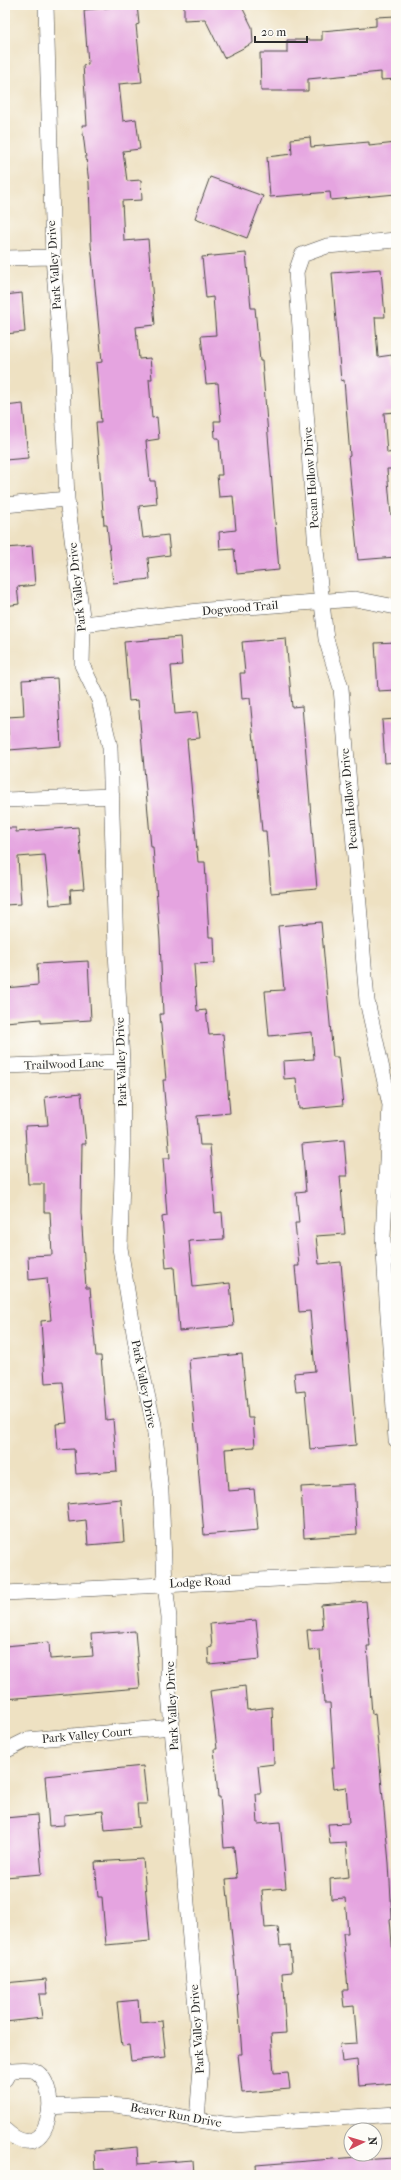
<svg xmlns="http://www.w3.org/2000/svg" width="401" height="2180" font-family="'IM FELL French Canon',serif">
	<rect width="100%" height="100%" fill="#fdfcf7"/>
	<filter id="ink" filterUnits="userSpaceOnUse"><feTurbulence type="fractalNoise" baseFrequency=".025" numOctaves="2"/><feDisplacementMap in="SourceGraphic" scale="8" xChannelSelector="R" yChannelSelector="G"/><feConvolveMatrix kernelMatrix="1 2 1 2 8 2 1 2 1" color-interpolation-filters="sRGB"/></filter>
	<filter id="wash" filterUnits="userSpaceOnUse"><feTurbulence type="fractalNoise" baseFrequency=".012" numOctaves="4" result="noise"/><feDisplacementMap in="SourceGraphic" scale="16" xChannelSelector="R" yChannelSelector="G"/><feGaussianBlur stdDeviation="0.9" result="paint"/><feColorMatrix in="noise" values="0 0 0 0 0 0 0 0 0 0 0 0 0 0 0 0 0 1.4 0 .05"/><feComposite in="paint" operator="in"/></filter>
	<g filter="url(#wash)">
		<rect width="100%" height="100%" fill="#eee1c2"/>
		<g id="blocks">
			<!-- building -->
			<path fill="#e5a4e0" d="M 137,5 L 139,24 L 136,25 L 142,82 L 119,84 L 123,121 L 136,119 L 140,149 L 123,151 L 127,181 L 141,180 L 142,200 L 122,201 L 124,241 L 148,239 L 155,325 L 136,327 L 139,359 L 150,358 L 152,379 L 149,379 L 152,418 L 157,417 L 159,439 L 146,441 L 150,481 L 155,481 L 157,504 L 139,506 L 143,538 L 168,535 L 170,555 L 148,558 L 150,579 L 113,583 L 107,525 L 104,525 L 96,422 L 101,422 L 96,363 L 102,362 L 91,244 L 89,183 L 82,125 L 87,125 L 83,65 L 88,64 L 84,10 Z
				M 184,5 L 241,5 L 252,27 L 253,43 L 224,58 L 205,19 L 184,20 Z
				M 396,16 L 396,79 L 381,80 L 381,72 L 308,79 L 308,91 L 261,91 L 260,53 L 287,53 L 287,40 L 322,40 L 322,31 L 376,26 L 376,17 Z
				M 310,137 L 311,147 L 369,142 L 369,146 L 396,143 L 396,194 L 331,200 L 330,192 L 270,197 L 267,157 L 292,154 L 291,139 Z
				M 210,177 L 263,196 L 247,238 L 195,218 Z
				M 246,253 L 251,308 L 255,308 L 260,361 L 262,361 L 279,570 L 237,574 L 234,549 L 220,550 L 219,532 L 236,530 L 233,496 L 219,497 L 217,475 L 222,475 L 219,438 L 215,438 L 214,421 L 221,421 L 218,383 L 206,384 L 201,336 L 216,335 L 213,297 L 206,298 L 202,257 Z
				M 381,269 L 385,317 L 375,317 L 378,357 L 392,355 L 396,389 L 396,412 L 384,413 L 387,453 L 396,452 L 396,469 L 387,469 L 391,515 L 396,514 L 396,557 L 358,560 L 348,457 L 350,456 L 344,380 L 341,381 L 332,273 Z
				M 22,293 L 25,332 L 5,334 L 5,295 Z
				M 23,404 L 28,458 L 5,460 L 5,406 Z
				M 32,546 L 35,585 L 17,587 L 19,604 L 5,606 L 5,548 Z
				M 180,637 L 182,665 L 171,666 L 175,714 L 197,712 L 200,738 L 187,739 L 198,862 L 205,862 L 209,937 L 214,937 L 215,963 L 194,964 L 197,1011 L 206,1010 L 209,1035 L 223,1034 L 230,1113 L 197,1116 L 200,1145 L 210,1145 L 215,1213 L 222,1212 L 224,1239 L 189,1241 L 193,1287 L 230,1283 L 234,1326 L 179,1331 L 174,1267 L 166,1268 L 162,1217 L 167,1216 L 163,1158 L 170,1158 L 163,1080 L 166,1080 L 160,1014 L 163,1014 L 160,940 L 153,847 L 151,847 L 138,700 L 129,701 L 124,642 Z
				M 286,638 L 292,707 L 302,706 L 317,889 L 271,893 L 266,831 L 262,831 L 250,698 L 242,699 L 240,673 L 245,673 L 242,642 Z
				M 396,642 L 396,690 L 378,691 L 375,643 Z
				M 57,678 L 61,746 L 9,750 L 7,717 L 24,716 L 22,680 Z
				M 396,719 L 396,762 L 385,763 L 382,720 Z
				M 78,827 L 84,889 L 70,890 L 71,903 L 50,905 L 45,855 L 18,857 L 21,904 L 5,905 L 5,828 L 16,828 L 16,832 Z
				M 321,922 L 333,1057 L 338,1057 L 343,1105 L 299,1109 L 296,1078 L 284,1079 L 283,1061 L 314,1059 L 312,1032 L 269,1036 L 265,991 L 284,990 L 278,926 Z
				M 88,961 L 91,1020 L 41,1023 L 41,1019 L 5,1022 L 5,988 L 38,985 L 37,964 Z
				M 81,1093 L 86,1144 L 82,1144 L 81,1212 L 86,1288 L 90,1288 L 96,1356 L 101,1356 L 106,1420 L 113,1419 L 117,1471 L 76,1474 L 74,1449 L 58,1450 L 56,1424 L 67,1423 L 63,1382 L 45,1383 L 41,1321 L 51,1320 L 47,1278 L 29,1280 L 28,1256 L 52,1255 L 50,1212 L 44,1212 L 44,1184 L 28,1184 L 25,1126 L 48,1125 L 45,1097 Z
				M 344,1140 L 347,1176 L 340,1176 L 345,1234 L 316,1236 L 319,1264 L 341,1262 L 356,1445 L 310,1449 L 305,1391 L 296,1392 L 294,1373 L 315,1371 L 310,1311 L 299,1312 L 295,1266 L 299,1266 L 295,1223 L 299,1223 L 296,1193 L 306,1192 L 302,1144 Z
				M 242,1354 L 248,1418 L 253,1418 L 255,1447 L 225,1449 L 228,1491 L 254,1489 L 258,1530 L 204,1535 L 189,1359 Z
				M 354,1484 L 357,1534 L 304,1538 L 301,1487 Z
				M 121,1499 L 124,1542 L 88,1545 L 86,1520 L 69,1522 L 67,1504 Z
				M 366,1601 L 370,1646 L 367,1646 L 372,1714 L 375,1713 L 389,1863 L 392,1918 L 390,1919 L 396,1994 L 396,2083 L 359,2086 L 357,2060 L 342,2062 L 340,2044 L 357,2043 L 354,2006 L 344,2007 L 342,1990 L 348,1990 L 343,1933 L 348,1933 L 345,1898 L 331,1899 L 330,1879 L 349,1877 L 346,1843 L 330,1844 L 328,1824 L 349,1823 L 346,1787 L 333,1789 L 331,1768 L 334,1768 L 330,1703 L 324,1703 L 320,1650 L 309,1651 L 307,1630 L 323,1629 L 321,1605 Z
				M 256,1620 L 260,1659 L 209,1664 L 208,1648 L 212,1647 L 210,1624 Z
				M 135,1631 L 140,1688 L 5,1699 L 5,1646 L 49,1642 L 50,1659 L 93,1656 L 91,1634 Z
				M 245,1686 L 247,1710 L 272,1707 L 274,1764 L 258,1766 L 261,1794 L 256,1794 L 258,1824 L 280,1822 L 286,1888 L 262,1890 L 265,1928 L 278,1927 L 280,1946 L 290,1945 L 292,1972 L 282,1973 L 286,2033 L 271,2034 L 274,2073 L 288,2072 L 290,2089 L 242,2093 L 238,2054 L 242,2054 L 236,1977 L 226,1879 L 237,1878 L 234,1847 L 224,1848 L 220,1797 L 218,1797 L 214,1749 L 217,1749 L 210,1691 Z
				M 143,1766 L 147,1804 L 137,1804 L 139,1827 L 105,1830 L 103,1811 L 64,1815 L 64,1825 L 49,1826 L 45,1776 Z
				M 37,1815 L 42,1874 L 5,1877 L 5,1818 Z
				M 143,1859 L 150,1941 L 106,1945 L 102,1897 L 98,1897 L 95,1862 Z
				M 46,1979 L 47,1994 L 39,1994 L 42,2018 L 5,2022 L 5,1983 Z
				M 138,2000 L 140,2023 L 162,2021 L 166,2057 L 131,2061 L 129,2045 L 122,2046 L 117,2002 Z
				M 137,2147 L 138,2164 L 193,2160 L 194,2175 L 105,2175 L 104,2169 L 95,2170 L 94,2151 Z
				M 358,2157 L 358,2160 L 396,2158 L 396,2175 L 257,2175 L 256,2165 Z"/>
		</g>
	</g>
	<g filter="url(#ink)">
		<use href="#blocks" fill-opacity="0" stroke="#484642" stroke-width="1"/>
		<g fill="none" stroke-linecap="round" stroke-linejoin="round">
			<defs>
				<path id="minor" d="M 46,5 L 53,257 L 61,357 L 67,499 L 83,624 L 82,665 L 99,700 L 110,747 L 116,951 L 122,1062 L 123,1141 L 120,1248 L 136,1345 L 154,1425 L 161,1492 L 165,1584 L 169,1618 L 168,1681 L 201,2067 L 197,2120
					M 396,240 L 327,246 L 302,255 L 296,272 L 316,549 L 326,639 L 341,688 L 367,1001 L 390,1105 L 383,1237 L 396,1440
					M 5,258 L 53,257
					M 5,505 L 67,499
					M 83,624 L 208,610 L 355,599 L 396,607
					M 5,800 L 112,796
					M 5,1066 L 122,1062
					M 5,1593 L 396,1573
					M 5,1751 L 27,1740 L 172,1727
					M 5,2079 L 10,2070 C 18,2070 28,2068 35,2071 C 64,2087 48,2171 5,2130
					M 51,2107 C 74,2106 99,2103 122,2106 C 160,2111 196,2122 235,2125 L 396,2114"/>
			</defs>
			<!-- minor casing -->
			<use href="#minor" stroke="#484642" stroke-width="16"/>
			<!-- minor -->
			<use href="#minor" stroke="#fff" stroke-width="15"/>
		</g>
	</g>
	<g text-anchor="middle" dominant-baseline="central" stroke-width="3.5" stroke-linejoin="round" paint-order="stroke">
		<!-- street labels -->
		<g font-size="12" fill="#2b2b2b" stroke="#fdfcf7">
			<text transform="translate(54 265) rotate(-94)">Park Valley Drive</text>
			<text transform="translate(311 478) rotate(-94)">Pecan Hollow Drive</text>
			<text transform="translate(77 587) rotate(-96)">Park Valley Drive</text>
			<text transform="translate(240 608) rotate(-5)">Dogwood Trail</text>
			<text transform="translate(349 799) rotate(-95)">Pecan Hollow Drive</text>
			<text transform="translate(121 1062) rotate(-92)">Park Valley Drive</text>
			<text transform="translate(64 1064) rotate(-2)">Trailwood Lane</text>
			<text transform="translate(144 1384) rotate(79)">Park Valley Drive</text>
			<text transform="translate(200 1582) rotate(-3)">Lodge Road</text>
			<text transform="translate(172 1706) rotate(-93)">Park Valley Drive</text>
			<text transform="translate(87 1735) rotate(-5)">Park Valley Court</text>
			<text transform="translate(197 2029) rotate(-94)">Park Valley Drive</text>
			<text transform="translate(176 2115) rotate(10)">Beaver Run Drive</text>
		</g>
	</g>
	<!-- margin -->
	<rect width="401" height="2180" fill="none" stroke="#fdfcf7" stroke-width="20"/>
	<!-- north arrow -->
	<g transform="translate(363 2142) rotate(85)"><circle r="19" fill="#fdfcf7" stroke="#a9a8a5"/>
	<path d="M0-3L7 15L0 10L-7 15Z" fill="#d1495b"/>
	<text y="-6" font-size="11" font-weight="bold" text-anchor="middle" fill="#2b2b2b">N</text>
	</g>
	<!-- scale -->
	<path d="M255 36v6h52v-6" fill="none" stroke="#2b2b2b" stroke-width="2"/>
	<text x="261" y="36" font-size="12" fill="#2b2b2b" stroke="#fdfcf7" stroke-width="3" paint-order="stroke">20 m</text>
</svg>
